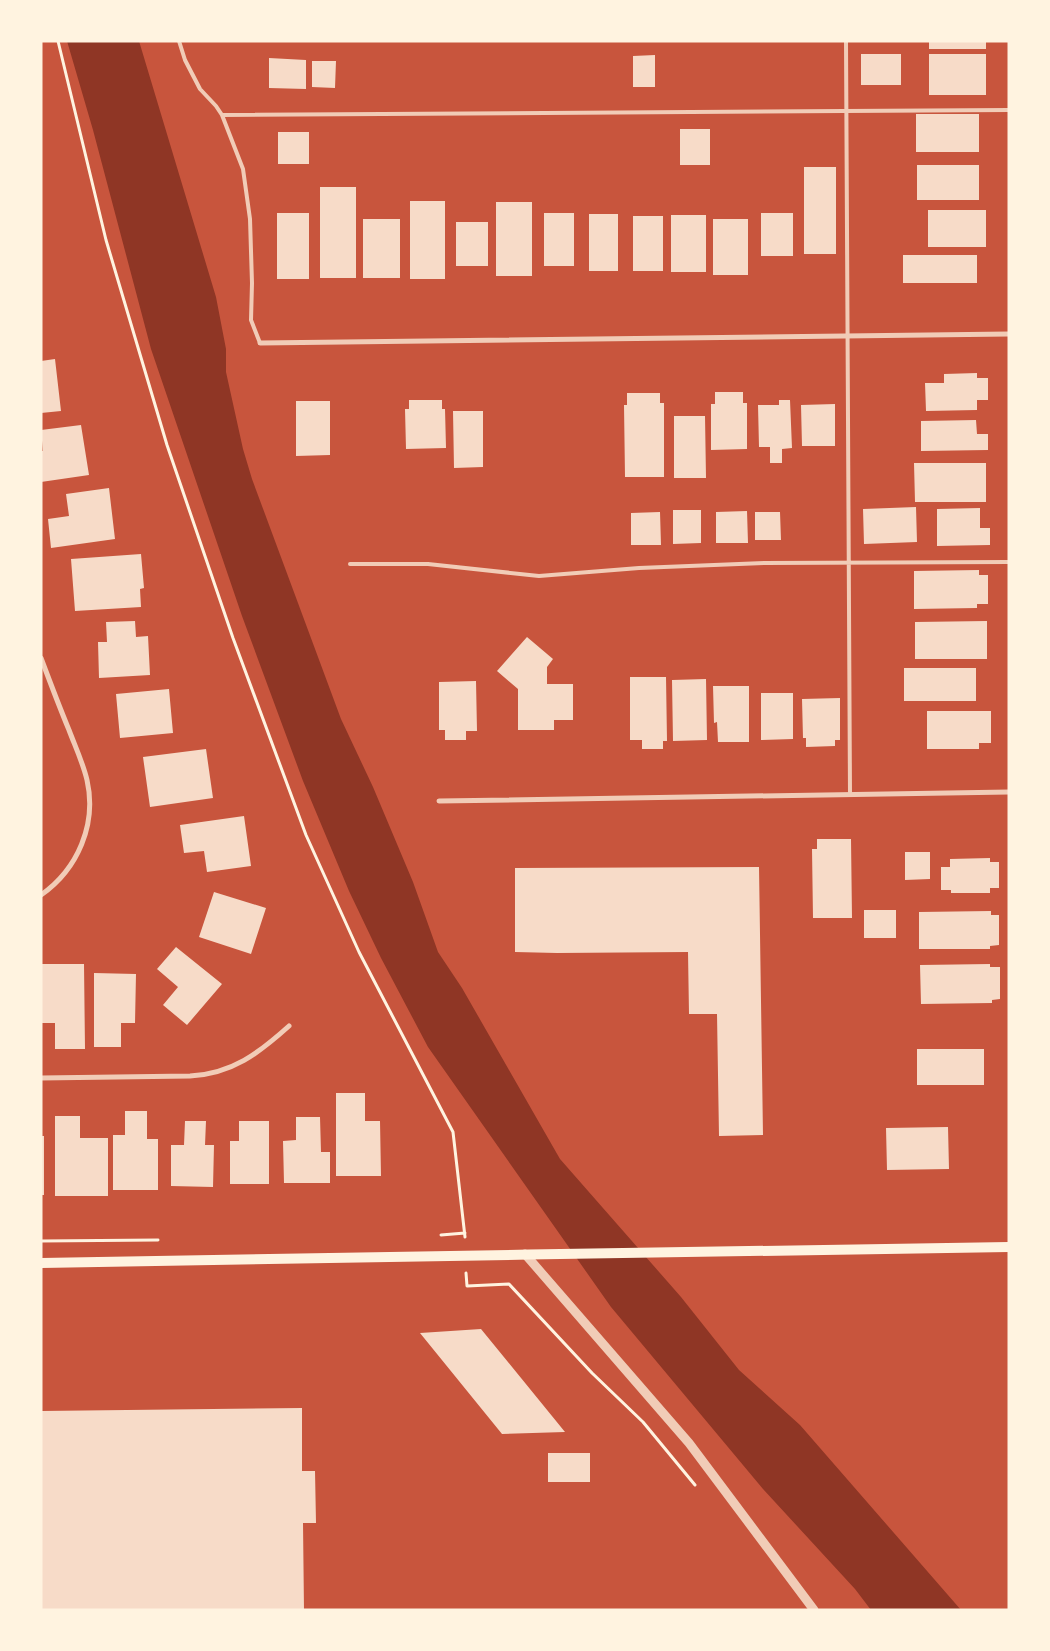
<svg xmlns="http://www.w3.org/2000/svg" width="1050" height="1651" font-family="'Space Grotesk',sans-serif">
	<rect width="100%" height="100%" fill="#c8553d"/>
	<!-- water -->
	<path fill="#8f3625" d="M 67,41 L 139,41 L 216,297 L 226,349 L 226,372 L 243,449 L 252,479 L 341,719 L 373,787 L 413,882 L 438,952 L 462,988 L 560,1159 L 681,1297 L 739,1370 L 800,1425 L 961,1610 L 871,1610 L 855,1589 L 763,1489 L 611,1307 L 428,1047 L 381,958 L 349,891 L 303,781 L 242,616 L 151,349 L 93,130 Z"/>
	<!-- building -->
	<path fill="#f7dbc8" d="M 929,41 L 986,41 L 986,49 L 929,49 Z
		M 861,54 L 901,54 L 901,85 L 861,85 Z
		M 929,54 L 986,54 L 986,95 L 929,95 Z
		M 655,55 L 655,87 L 633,87 L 633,56 Z
		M 269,58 L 306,60 L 306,89 L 269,88 Z
		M 312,61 L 336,61 L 335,88 L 312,87 Z
		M 916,114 L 979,114 L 979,152 L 916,152 Z
		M 680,129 L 710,129 L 710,165 L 680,165 Z
		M 278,132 L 309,132 L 309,164 L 278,164 Z
		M 917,165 L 979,165 L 979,200 L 917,200 Z
		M 804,167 L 836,167 L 836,254 L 804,254 Z
		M 320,187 L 356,187 L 356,278 L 320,278 Z
		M 410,201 L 445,201 L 445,279 L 410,279 Z
		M 496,202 L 532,202 L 532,276 L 496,276 Z
		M 928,210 L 986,210 L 986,247 L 928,247 Z
		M 277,213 L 309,213 L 309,279 L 277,279 Z
		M 544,213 L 574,213 L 574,266 L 544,266 Z
		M 761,213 L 793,213 L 793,256 L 761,256 Z
		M 589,214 L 618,214 L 618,271 L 589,271 Z
		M 671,215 L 706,215 L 706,272 L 671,272 Z
		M 633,216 L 663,216 L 663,271 L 633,271 Z
		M 363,219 L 400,219 L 400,278 L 363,278 Z
		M 713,219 L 748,219 L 748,275 L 713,275 Z
		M 456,222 L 488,222 L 488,266 L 456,266 Z
		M 903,255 L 977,255 L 977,283 L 903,283 Z
		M 55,359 L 61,411 L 41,413 L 41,361 Z
		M 977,373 L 977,378 L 988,378 L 988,400 L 977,400 L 977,410 L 926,411 L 925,383 L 944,383 L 944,374 Z
		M 715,392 L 743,392 L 743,403 L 747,403 L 747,449 L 711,450 L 711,404 L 715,404 Z
		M 627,393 L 660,393 L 660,403 L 664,403 L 664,477 L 625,477 L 624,405 L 627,405 Z
		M 409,400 L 442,400 L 442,409 L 445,409 L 446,448 L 406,449 L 405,409 L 409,409 Z
		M 779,400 L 790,400 L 792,448 L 782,449 L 782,463 L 770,463 L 770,447 L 759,447 L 758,405 L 779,405 Z
		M 296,401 L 330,401 L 330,455 L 296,456 Z
		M 835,404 L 835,446 L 802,446 L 801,405 Z
		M 453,411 L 483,411 L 483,467 L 454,468 Z
		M 674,416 L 705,416 L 706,478 L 674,478 Z
		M 976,420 L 977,434 L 988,434 L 988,450 L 921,451 L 921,421 Z
		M 81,425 L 89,475 L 41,482 L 41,451 L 43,451 L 41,430 Z
		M 914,463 L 986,463 L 986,502 L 915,502 Z
		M 109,488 L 115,539 L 51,548 L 48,519 L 69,516 L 66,494 Z
		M 916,507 L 917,542 L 864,544 L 863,509 Z
		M 980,508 L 980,528 L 990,528 L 990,545 L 937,546 L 937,509 Z
		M 673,510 L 701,510 L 701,543 L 673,544 Z
		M 747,511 L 748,543 L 716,543 L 716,512 Z
		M 660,512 L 661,545 L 631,545 L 631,513 Z
		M 755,512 L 780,512 L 781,540 L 755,540 Z
		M 141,554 L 144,588 L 140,589 L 141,607 L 75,611 L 71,559 Z
		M 979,570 L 979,575 L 988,575 L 988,604 L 977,604 L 977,608 L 914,609 L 914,571 Z
		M 135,621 L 136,637 L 148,636 L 150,675 L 99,678 L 98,642 L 107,642 L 106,622 Z
		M 987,621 L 987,659 L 915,659 L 915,622 Z
		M 527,637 L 553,659 L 547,667 L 547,684 L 573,684 L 573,720 L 554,720 L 554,730 L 518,730 L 518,689 L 497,671 Z
		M 904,668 L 976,668 L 976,701 L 904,701 Z
		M 630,677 L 666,677 L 667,741 L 663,741 L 663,749 L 642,749 L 642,740 L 630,740 Z
		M 706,679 L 707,740 L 673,741 L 672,680 Z
		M 476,681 L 477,731 L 466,731 L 466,740 L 445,740 L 445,730 L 439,730 L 439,682 Z
		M 713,686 L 749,686 L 749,742 L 718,742 L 717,722 L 714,723 Z
		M 169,689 L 173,733 L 120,738 L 116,694 Z
		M 761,693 L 793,693 L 793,739 L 761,740 Z
		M 840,698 L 840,740 L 835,740 L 835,746 L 806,747 L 806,738 L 803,738 L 802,699 Z
		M 927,711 L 991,711 L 991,743 L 979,743 L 979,749 L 927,749 Z
		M 206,749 L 213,798 L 150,807 L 143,757 Z
		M 244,816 L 251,866 L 207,872 L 204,851 L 184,853 L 180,825 Z
		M 817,839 L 851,839 L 852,918 L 813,918 L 812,849 L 817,849 Z
		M 905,852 L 930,852 L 930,879 L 905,880 Z
		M 990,858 L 990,862 L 999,862 L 999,888 L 990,888 L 990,893 L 951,893 L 951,890 L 941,890 L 941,867 L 950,867 L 950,859 Z
		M 759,867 L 763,1135 L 719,1136 L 717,1014 L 689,1014 L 688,952 L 557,953 L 515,952 L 515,868 Z
		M 214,892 L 266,908 L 251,954 L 199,937 Z
		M 864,910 L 896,910 L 896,938 L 864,938 Z
		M 991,911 L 991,915 L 999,915 L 999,945 L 990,946 L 990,949 L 919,949 L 919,912 Z
		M 176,947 L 222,984 L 187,1025 L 163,1005 L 178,987 L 157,969 Z
		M 41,964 L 84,964 L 85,1049 L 55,1049 L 55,1023 L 41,1023 Z
		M 990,964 L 990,967 L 1000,967 L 1000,999 L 992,1000 L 992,1003 L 921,1004 L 920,965 Z
		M 94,973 L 136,974 L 135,1023 L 121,1023 L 121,1047 L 94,1047 Z
		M 917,1049 L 984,1049 L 984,1085 L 917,1085 Z
		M 336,1093 L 365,1093 L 365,1121 L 380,1121 L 381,1176 L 336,1176 Z
		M 125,1111 L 147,1111 L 147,1139 L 158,1139 L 158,1190 L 113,1190 L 113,1135 L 125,1135 Z
		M 55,1116 L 80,1116 L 80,1138 L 108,1138 L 108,1196 L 55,1196 Z
		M 296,1117 L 320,1117 L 321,1152 L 330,1152 L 330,1183 L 284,1183 L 283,1141 L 296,1140 Z
		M 185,1121 L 206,1121 L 205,1145 L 214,1145 L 213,1187 L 171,1186 L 171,1145 L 184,1145 Z
		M 239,1121 L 269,1121 L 269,1184 L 230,1184 L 230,1141 L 239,1141 Z
		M 948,1127 L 949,1169 L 887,1170 L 886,1128 Z
		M 41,1136 L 44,1136 L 44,1195 L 41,1195 Z
		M 481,1329 L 565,1432 L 502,1434 L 420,1333 Z
		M 302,1408 L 302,1471 L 315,1471 L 316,1523 L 303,1523 L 304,1610 L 41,1610 L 41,1411 Z
		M 548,1453 L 590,1453 L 590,1482 L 548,1482 Z"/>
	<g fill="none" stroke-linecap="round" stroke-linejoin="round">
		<!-- path -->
		<path stroke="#fff3e0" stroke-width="3" d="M 58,41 L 106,240 L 167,445 L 233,638 L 306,835 L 359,952 L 453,1132 L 465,1237
			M 441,1235 L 465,1233
			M 41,1241 L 158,1240
			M 466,1273 L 467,1286 L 509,1284 L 592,1373 L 643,1422 L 695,1485"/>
		<!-- service -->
		<path stroke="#f1ccb7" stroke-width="4" d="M 179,41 L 185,60 L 200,89 L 216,106 L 222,115 L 243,169 L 250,219 L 252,283 L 251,320 L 260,343
			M 846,41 L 850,795
			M 222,115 L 1009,110
			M 350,564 L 428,564 L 539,576 L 639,568 L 764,563 L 1009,562"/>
		<!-- minor -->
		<path stroke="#f1ccb7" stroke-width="5" d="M 260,343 L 1009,334
			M 41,658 C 50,682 59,706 69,730 C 75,746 83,763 87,780 C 97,824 78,869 41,895
			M 439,801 L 1009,792
			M 41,1078 L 190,1076 C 232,1074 259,1053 289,1026"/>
		<!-- tertiary -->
		<path stroke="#f1ccb7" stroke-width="9" d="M 525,1254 L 689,1443 L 814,1610"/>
		<!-- secondary -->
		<path stroke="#fff3e0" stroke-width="10" d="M 41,1263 C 364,1257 686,1252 1009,1247"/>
	</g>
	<!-- border -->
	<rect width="1050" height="1651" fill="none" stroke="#fff3e0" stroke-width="85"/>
</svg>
